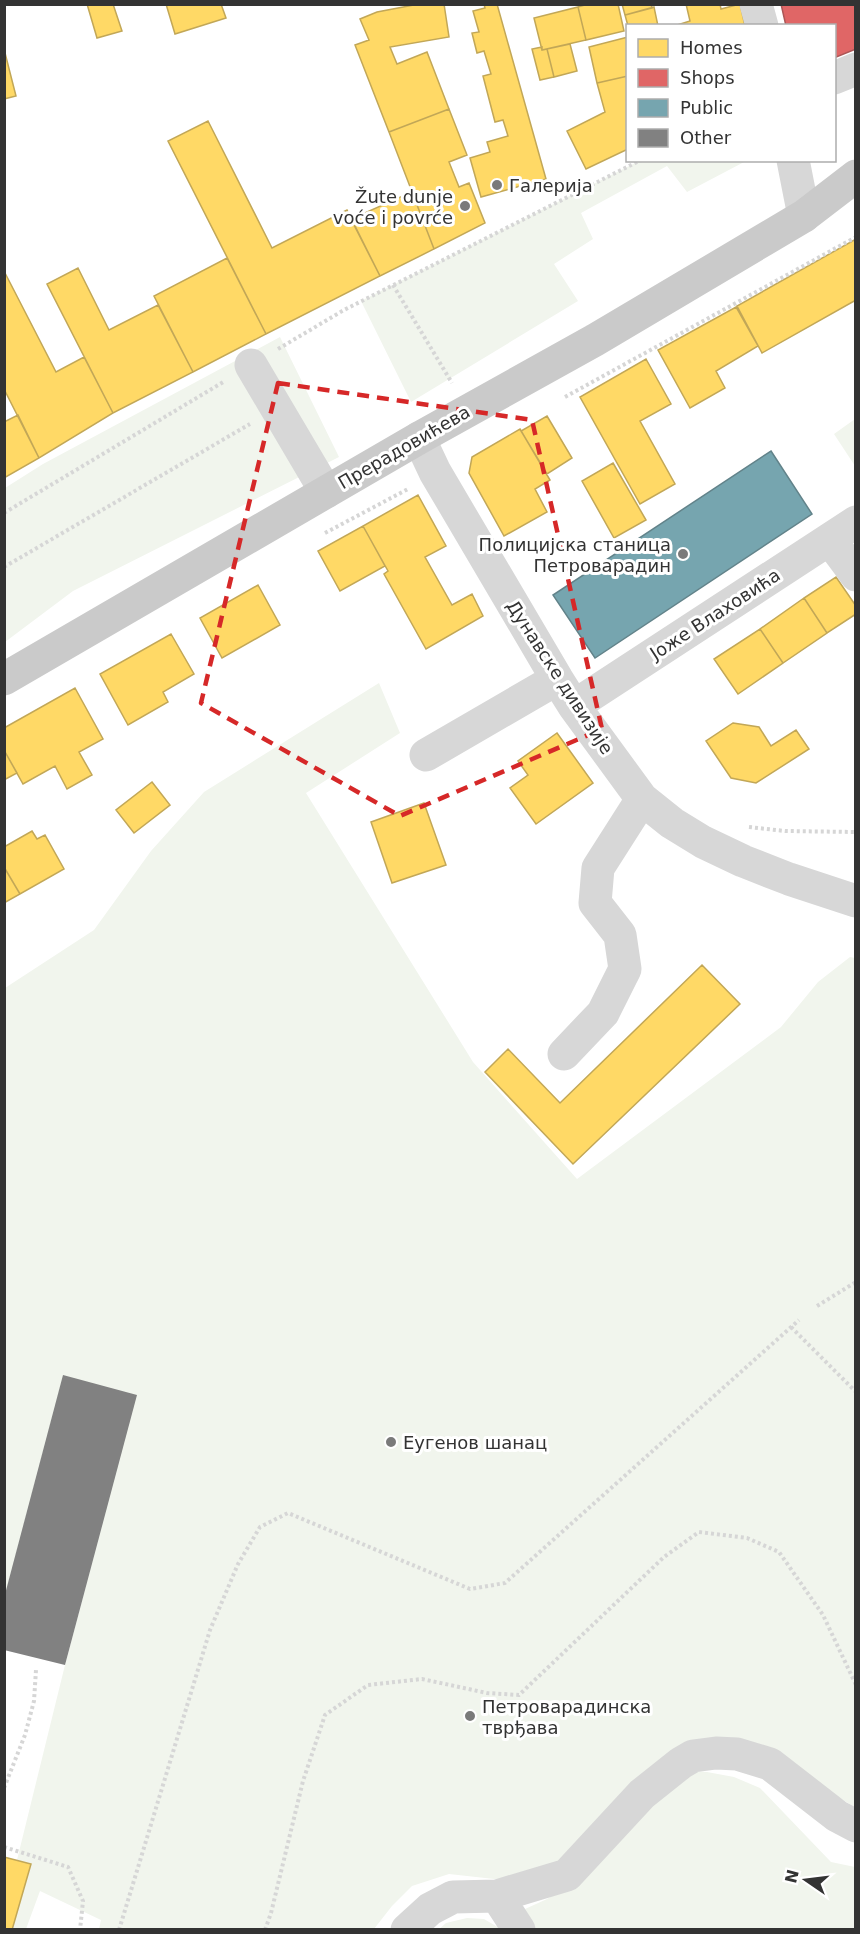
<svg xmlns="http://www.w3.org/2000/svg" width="860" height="1934" font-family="'DejaVu Sans',sans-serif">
	<rect width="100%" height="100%" fill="#fff"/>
	<!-- green -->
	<path fill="#f1f5ed" d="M 641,160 L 746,161 L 687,192 L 667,166 L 581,213 L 593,239 L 554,264 L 578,301 L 411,402 L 361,301 Z
		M 280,337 L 339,457 L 73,591 L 5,642 L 5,488 L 43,464 Z
		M 855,419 L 855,466 L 834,434 Z
		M 379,683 L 400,733 L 306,793 L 473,1062 L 577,1179 L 781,1027 L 818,982 L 850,957 L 855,958 L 855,1807 L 743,1742 L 569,1855 L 536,1873 L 513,1881 L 449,1874 L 412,1886 L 392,1906 L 374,1929 L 99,1929 L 101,1920 L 40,1891 L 26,1929 L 12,1929 L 31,1865 L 17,1860 L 65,1665 L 136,1395 L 5,1598 L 5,988 L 94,930 L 151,851 L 204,792 Z
		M 693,1771 L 707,1772 L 734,1777 L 760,1788 L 831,1862 L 855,1867 L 855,1929 L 527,1930 L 514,1914 L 547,1899 L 577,1880 L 648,1801 Z
		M 467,1918 L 484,1919 L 501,1929 L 438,1930 L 446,1923 Z"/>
	<!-- homes -->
	<path fill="#ffd966" stroke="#c2a757" stroke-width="1.5" d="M 87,4 L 113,4 L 122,31 L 97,38 Z
		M 166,4 L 221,4 L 226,18 L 175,34 Z
		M 419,4 L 444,4 L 449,37 L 390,47 L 397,64 L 427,52 L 449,109 L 389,132 L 355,45 L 369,40 L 360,19 L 377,12 Z
		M 484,4 L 497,4 L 546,179 L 481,197 L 470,158 L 490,152 L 487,142 L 508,136 L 503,120 L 495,122 L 483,76 L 491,74 L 484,51 L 477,53 L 472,33 L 479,32 L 473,11 L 485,8 Z
		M 588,4 L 618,4 L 624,31 L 586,40 L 578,7 Z
		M 622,4 L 651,4 L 652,8 L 625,15 Z
		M 686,4 L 720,4 L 721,9 L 740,4 L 745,26 L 674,26 L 690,21 Z
		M 578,7 L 586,40 L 542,50 L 534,18 Z
		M 654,7 L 658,26 L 628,26 L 625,15 Z
		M 628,37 L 628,76 L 597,83 L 589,47 Z
		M 570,44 L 577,71 L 554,77 L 547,49 Z
		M 542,47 L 542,50 L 547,49 L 554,77 L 540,80 L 532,49 Z
		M 4,49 L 16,96 L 4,99 Z
		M 628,76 L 628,149 L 586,169 L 567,131 L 605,112 L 597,83 Z
		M 449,109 L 467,155 L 449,162 L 459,187 L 469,183 L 485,223 L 434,249 L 389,132 Z
		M 208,121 L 272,248 L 347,210 L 380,276 L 266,334 L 168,141 Z
		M 412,192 L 434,249 L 380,276 L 351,219 Z
		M 856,239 L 856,300 L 762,353 L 737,306 Z
		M 227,258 L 266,334 L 193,372 L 154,296 Z
		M 78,268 L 109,330 L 158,305 L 193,372 L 113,413 L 47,284 Z
		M 4,271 L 56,372 L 84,357 L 113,413 L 39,458 L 4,389 Z
		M 736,307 L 758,346 L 716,371 L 725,388 L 690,408 L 658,350 Z
		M 646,359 L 671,404 L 640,421 L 675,484 L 640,504 L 580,397 Z
		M 18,415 L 39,458 L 4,478 L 4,422 Z
		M 547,416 L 572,458 L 547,474 L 521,431 Z
		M 520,429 L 550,480 L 535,489 L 547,512 L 504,536 L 469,473 L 472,457 Z
		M 613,463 L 646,520 L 614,538 L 582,481 Z
		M 418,495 L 446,546 L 425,557 L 452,605 L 472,594 L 483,616 L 426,649 L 384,574 L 388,571 L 363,526 Z
		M 363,526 L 385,566 L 340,591 L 318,551 Z
		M 836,577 L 856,606 L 856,614 L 827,633 L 804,598 Z
		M 258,585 L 280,625 L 222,658 L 200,618 Z
		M 804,598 L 827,633 L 783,663 L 760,629 Z
		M 760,629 L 783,663 L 738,694 L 714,659 Z
		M 171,634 L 194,674 L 163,692 L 168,702 L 128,725 L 100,674 Z
		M 75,688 L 103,739 L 79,752 L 92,775 L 67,789 L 55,766 L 23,784 L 4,750 L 4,728 Z
		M 733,723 L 759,727 L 771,746 L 796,730 L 809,749 L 756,783 L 731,778 L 706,741 Z
		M 557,733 L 593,783 L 536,824 L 510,788 L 528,775 L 518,761 Z
		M 4,750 L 17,773 L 4,780 Z
		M 152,782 L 170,805 L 134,833 L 116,810 Z
		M 424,803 L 446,865 L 392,883 L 371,822 Z
		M 32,831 L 37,839 L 45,835 L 64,869 L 20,894 L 4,867 L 4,847 Z
		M 4,867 L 20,894 L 4,903 Z
		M 702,965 L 740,1004 L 573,1164 L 485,1072 L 508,1049 L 560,1103 Z
		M 4,1857 L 31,1864 L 12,1930 L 4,1930 Z"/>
	<!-- shops -->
	<path fill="#e06666" stroke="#ac5757" stroke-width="1.5" d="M 781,4 L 856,4 L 856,49 L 834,58 L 834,26 L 786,26 Z"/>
	<!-- public -->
	<path fill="#76a5af" stroke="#62838a" stroke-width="1.5" d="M 771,451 L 812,514 L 595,658 L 553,595 Z"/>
	<!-- building -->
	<path fill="#818181" d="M 63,1375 L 137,1395 L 65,1665 L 4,1650 L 4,1598 Z"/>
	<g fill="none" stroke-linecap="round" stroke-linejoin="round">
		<!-- path -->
		<path stroke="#d6d6d6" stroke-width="4" stroke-dasharray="3 3" stroke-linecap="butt" d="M 393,285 L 452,383
			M 278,349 L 344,310 L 641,160
			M 565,397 L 856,237
			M 4,513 L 225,381
			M 325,533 L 408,489
			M 4,567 L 250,424
			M 749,827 L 785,831 L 856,832
			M 817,1306 L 856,1282
			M 791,1327 L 856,1392
			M 4,1788 L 25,1735 L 34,1701 L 36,1670
			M 4,1847 L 68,1867 L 83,1901 L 80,1930
			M 119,1930 L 210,1630 L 238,1564 L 260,1527 L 288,1513 L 470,1589 L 505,1583 L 799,1320
			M 265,1930 L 271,1913 L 303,1781 L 325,1715 L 368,1685 L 422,1679 L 487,1693 L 519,1695 L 664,1557 L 699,1532 L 747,1538 L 779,1552 L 823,1615 L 856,1685"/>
		<!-- minor -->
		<path stroke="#d7d7d7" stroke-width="33" d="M 756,4 L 762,26
			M 834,78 L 856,69
			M 793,160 L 804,216
			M 251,365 L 326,492
			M 419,438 L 435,472 L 557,679 L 574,706 L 642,799 L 672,823 L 703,842 L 743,861 L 789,879 L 856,901
			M 830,540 L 856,575
			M 574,706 L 856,522
			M 426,755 L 557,679
			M 564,1054 L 603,1013 L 625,969 L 620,935 L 595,903 L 598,868 L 642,799
			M 497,1896 L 567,1875 L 642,1794 L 681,1763 L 693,1756 L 716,1753 L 737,1754 L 770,1764 L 837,1816 L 856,1826
			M 407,1930 L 430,1909 L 453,1897 L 497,1896 L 519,1930"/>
		<!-- major -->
		<path stroke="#cacaca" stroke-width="33" d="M 4,679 L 419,438 L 595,340 L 804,216 L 856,176"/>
	</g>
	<!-- marked area -->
	<path fill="none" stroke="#d62828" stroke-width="4.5" stroke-dasharray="12 8" stroke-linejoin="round" d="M 278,383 L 532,420 L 602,729 L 400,816 L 201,703 Z"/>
	<!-- markers -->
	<g fill="#7a7a7a" stroke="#fff" stroke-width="2">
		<circle cx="497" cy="185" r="6"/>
		<circle cx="465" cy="206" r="6"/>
		<circle cx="683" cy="554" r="6"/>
		<circle cx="391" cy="1442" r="6"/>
		<circle cx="470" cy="1716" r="6"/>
	</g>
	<g text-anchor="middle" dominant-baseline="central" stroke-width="6" stroke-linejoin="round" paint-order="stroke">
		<!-- poi labels -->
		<g font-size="18" fill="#333" stroke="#fff" text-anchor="start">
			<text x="509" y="185">Галерија</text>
			<text x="453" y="196" text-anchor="end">Žute dunje<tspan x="453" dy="21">voće i povrće</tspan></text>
			<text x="671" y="544" text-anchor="end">Полицијска станица<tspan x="671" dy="21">Петроварадин</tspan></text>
			<text x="403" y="1442">Еугенов шанац</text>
			<text x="482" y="1706">Петроварадинска<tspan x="482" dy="21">тврђава</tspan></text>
		</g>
		<!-- street labels -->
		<g font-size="18" fill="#333" stroke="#fff">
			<text transform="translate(404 447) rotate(-30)">Прерадовићева</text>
			<text transform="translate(715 614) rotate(-33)">Јоже Влаховића</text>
			<text transform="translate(560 677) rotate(57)">Дунавске дивизије</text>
		</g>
	</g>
	<!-- border -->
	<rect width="860" height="1934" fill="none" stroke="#333333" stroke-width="12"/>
	<!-- legend -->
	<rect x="626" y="24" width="210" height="138" fill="#ffffff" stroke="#adadad" stroke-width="1.5"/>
	<rect x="638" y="39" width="30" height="18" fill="#ffd966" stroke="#adadad" stroke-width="1.5"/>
	<text x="680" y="54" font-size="18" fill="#333333">Homes</text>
	<rect x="638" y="69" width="30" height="18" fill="#e06666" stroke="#adadad" stroke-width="1.5"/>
	<text x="680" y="84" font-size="18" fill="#333333">Shops</text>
	<rect x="638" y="99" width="30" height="18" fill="#76a5af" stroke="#adadad" stroke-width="1.5"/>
	<text x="680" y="114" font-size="18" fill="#333333">Public</text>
	<rect x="638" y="129" width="30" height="18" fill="#818181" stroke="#adadad" stroke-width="1.5"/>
	<text x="680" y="144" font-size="18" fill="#333333">Other</text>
	<!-- north arrow -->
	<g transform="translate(806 1880) rotate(284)" stroke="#ffffff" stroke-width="4.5" paint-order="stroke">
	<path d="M0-4.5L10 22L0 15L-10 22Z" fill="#333333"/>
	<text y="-9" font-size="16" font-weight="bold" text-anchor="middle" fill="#333333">N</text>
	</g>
</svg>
